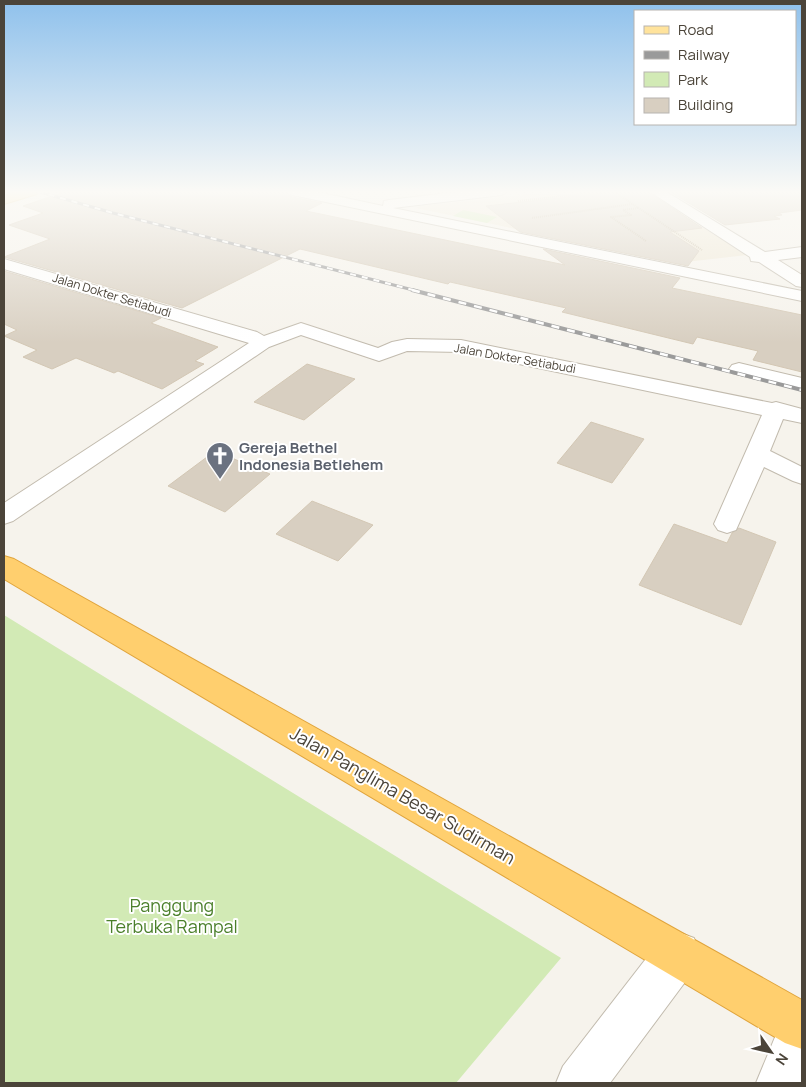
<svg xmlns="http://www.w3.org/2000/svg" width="806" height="1087" font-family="Manrope,sans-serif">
	<rect width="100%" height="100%" fill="#f6f3ec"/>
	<!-- education -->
	<path fill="#efe8d6" d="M 560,191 L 644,191 L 747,255 L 677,263 L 416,208 L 420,206 Z"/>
	<!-- green -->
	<path fill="#d2eab5" d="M 463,210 L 497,217 L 487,223 L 453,216 Z
		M 4,615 L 561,958 L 456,1083 L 4,1083 Z"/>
	<!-- building -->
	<path fill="#d8cfc1" stroke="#d3c7b4" d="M 67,191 L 284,191 L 292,197 L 322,203 L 306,211 L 565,265 L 543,249 L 680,278 L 672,288 L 802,315 L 802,372 L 753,360 L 758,351 L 697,337 L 693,344 L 562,312 L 566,308 L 450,282 L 448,284 L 300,249 L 182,308 L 4,257 L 50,239 L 9,225 L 43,213 L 23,206 Z
		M 623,191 L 647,191 L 702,228 L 670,232 L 699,251 L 688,266 L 520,232 L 486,206 Z
		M 669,191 L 802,191 L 802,210 L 779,213 L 782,215 L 774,216 L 780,219 L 725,225 Z
		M 4,271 L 161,318 L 151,323 L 218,347 L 195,361 L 204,364 L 162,389 L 118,371 L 114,373 L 76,358 L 52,369 L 23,357 L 37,350 L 4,336 L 17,330 L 4,324 Z
		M 307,364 L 355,379 L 304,420 L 254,402 Z
		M 591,422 L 644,439 L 612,483 L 557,463 Z
		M 215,451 L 270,474 L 225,512 L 168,486 Z
		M 312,501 L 373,525 L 338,561 L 276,534 Z
		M 674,524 L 727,543 L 732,533 L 739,528 L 776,542 L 741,625 L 639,585 Z"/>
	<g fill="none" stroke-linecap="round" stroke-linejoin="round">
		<defs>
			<path id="minor" d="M 286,191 L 313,191 L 383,206 L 384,201 L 389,200 L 464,191 L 508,191 L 502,195 L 393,208 L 802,291 L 802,301 L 292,195 Z
				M 649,191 L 665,191 L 765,252 L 802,247 L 802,257 L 778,260 L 802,275 L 802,287 L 796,286 L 759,262 L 751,261 L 750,257 Z
				M 4,259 L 257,332 L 264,336 L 301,323 L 378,348 L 392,342 L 407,339 L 461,340 L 772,403 L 776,402 L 802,409 L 802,423 L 783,419 L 770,451 L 802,467 L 802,484 L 793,481 L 764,467 L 736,530 L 727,533 L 718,530 L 714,524 L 762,415 L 461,352 L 407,351 L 379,361 L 301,335 L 269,347 L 13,521 L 4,524 L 4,503 L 249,343 L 4,269 Z
				M 739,363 L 802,378 L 802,390 L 732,373 L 729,369 L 732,365 Z
				M 678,932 L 694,938 L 700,954 L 694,970 L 610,1083 L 556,1083 L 563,1066 L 662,938 Z
				M 802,1006 L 802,1083 L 756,1083 L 785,1013 Z"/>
			<path id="major" d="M 17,191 L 38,191 L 37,194 L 4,204 L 4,196 Z"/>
			<path id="highway" d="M 4,556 L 14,559 L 802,1000 L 802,1049 L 785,1043 L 4,579 Z"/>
		</defs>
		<!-- minor casing -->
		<use href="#minor" stroke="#c2bbae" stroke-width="2"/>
		<!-- major casing -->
		<use href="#major" stroke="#e6c16a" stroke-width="2"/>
		<!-- highway casing -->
		<use href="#highway" stroke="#e0a43c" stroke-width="2"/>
		<!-- path -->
		<path stroke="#c4b79f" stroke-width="2" stroke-dasharray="1 1" stroke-linecap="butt" d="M 613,191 L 702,250
			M 518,201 L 607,191
			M 638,208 L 623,210 L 631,215 L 611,217 L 646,241
			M 532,218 L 633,204"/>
		<!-- minor -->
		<use href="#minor" fill="#fff" fill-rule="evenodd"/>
		<!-- major -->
		<use href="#major" fill="#ffe39c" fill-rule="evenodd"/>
		<!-- highway -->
		<use href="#highway" fill="#ffcf6e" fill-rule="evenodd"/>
		<defs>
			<path id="rail-far1" d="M 37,191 L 113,213 L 417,291"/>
			<path id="rail" d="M 412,290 L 802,390"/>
		</defs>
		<!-- rail-far1 casing -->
		<use href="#rail-far1" stroke="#9a9a9a" stroke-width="3"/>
		<!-- rail casing -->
		<use href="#rail" stroke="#9a9a9a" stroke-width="4"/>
		<!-- rail-far1 -->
		<use href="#rail-far1" stroke="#fff" stroke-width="2" stroke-dasharray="6" stroke-linecap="butt"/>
		<!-- rail -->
		<use href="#rail" stroke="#fff" stroke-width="2.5" stroke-dasharray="8" stroke-linecap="butt"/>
	</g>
	<!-- sky -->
	<linearGradient id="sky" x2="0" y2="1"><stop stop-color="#8fc1ec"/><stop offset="0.56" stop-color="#fbfaf6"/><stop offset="1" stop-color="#fbfaf6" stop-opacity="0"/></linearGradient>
	<rect width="806" height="343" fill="url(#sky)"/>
	<!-- icons -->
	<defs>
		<symbol id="church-pin" viewBox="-11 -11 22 30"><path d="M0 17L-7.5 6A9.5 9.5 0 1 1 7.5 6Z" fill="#6b7280" stroke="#fff"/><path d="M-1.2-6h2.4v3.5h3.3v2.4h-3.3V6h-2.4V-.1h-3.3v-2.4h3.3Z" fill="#fff"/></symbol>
	</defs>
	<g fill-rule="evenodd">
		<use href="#church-pin" x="204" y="440" width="32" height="43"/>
	</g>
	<g text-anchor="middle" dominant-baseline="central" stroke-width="4" stroke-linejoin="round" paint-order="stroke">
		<!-- far-street labels -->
		<g font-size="12" fill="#4b4439" stroke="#fff">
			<text transform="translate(112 295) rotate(17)">Jalan Dokter Setiabudi</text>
			<text transform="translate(515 358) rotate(10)">Jalan Dokter Setiabudi</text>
		</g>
		<!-- worship labels -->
		<g font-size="15" font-weight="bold" fill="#5b616d" stroke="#fff" text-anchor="start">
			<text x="239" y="447">Gereja Bethel<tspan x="239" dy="17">Indonesia Betlehem</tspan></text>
		</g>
		<!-- near-street labels -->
		<g font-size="18" fill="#4b4439" stroke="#fff">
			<text transform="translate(403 795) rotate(30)">Jalan Panglima Besar Sudirman</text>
		</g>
		<!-- near-park labels -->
		<g font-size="18" fill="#4a7f2a" stroke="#fff">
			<text x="172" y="905">Panggung<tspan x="172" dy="21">Terbuka Rampal</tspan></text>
		</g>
	</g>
	<!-- border -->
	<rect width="806" height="1087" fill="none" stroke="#4b4439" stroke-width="10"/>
	<!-- legend -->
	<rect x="634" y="10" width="162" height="115" fill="#ffffff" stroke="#b7b4b0"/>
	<rect x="644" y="26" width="25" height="8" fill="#ffe39c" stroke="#b7b4b0"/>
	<text x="678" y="35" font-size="15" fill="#4b4439">Road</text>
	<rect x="644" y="51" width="25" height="8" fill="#9a9a9a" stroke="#b7b4b0"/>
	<text x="678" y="60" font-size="15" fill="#4b4439">Railway</text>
	<rect x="644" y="72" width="25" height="15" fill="#d2eab5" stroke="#b7b4b0"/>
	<text x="678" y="85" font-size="15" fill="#4b4439">Park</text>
	<rect x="644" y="98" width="25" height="15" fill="#d8cfc1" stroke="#b7b4b0"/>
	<text x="678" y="110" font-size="15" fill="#4b4439">Building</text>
	<!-- north arrow -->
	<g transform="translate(771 1052) rotate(124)" stroke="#ffffff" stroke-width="4" paint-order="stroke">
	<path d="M0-4L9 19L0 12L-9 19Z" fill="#4b4439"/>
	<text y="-8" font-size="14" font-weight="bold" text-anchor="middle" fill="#4b4439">N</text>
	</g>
</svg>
